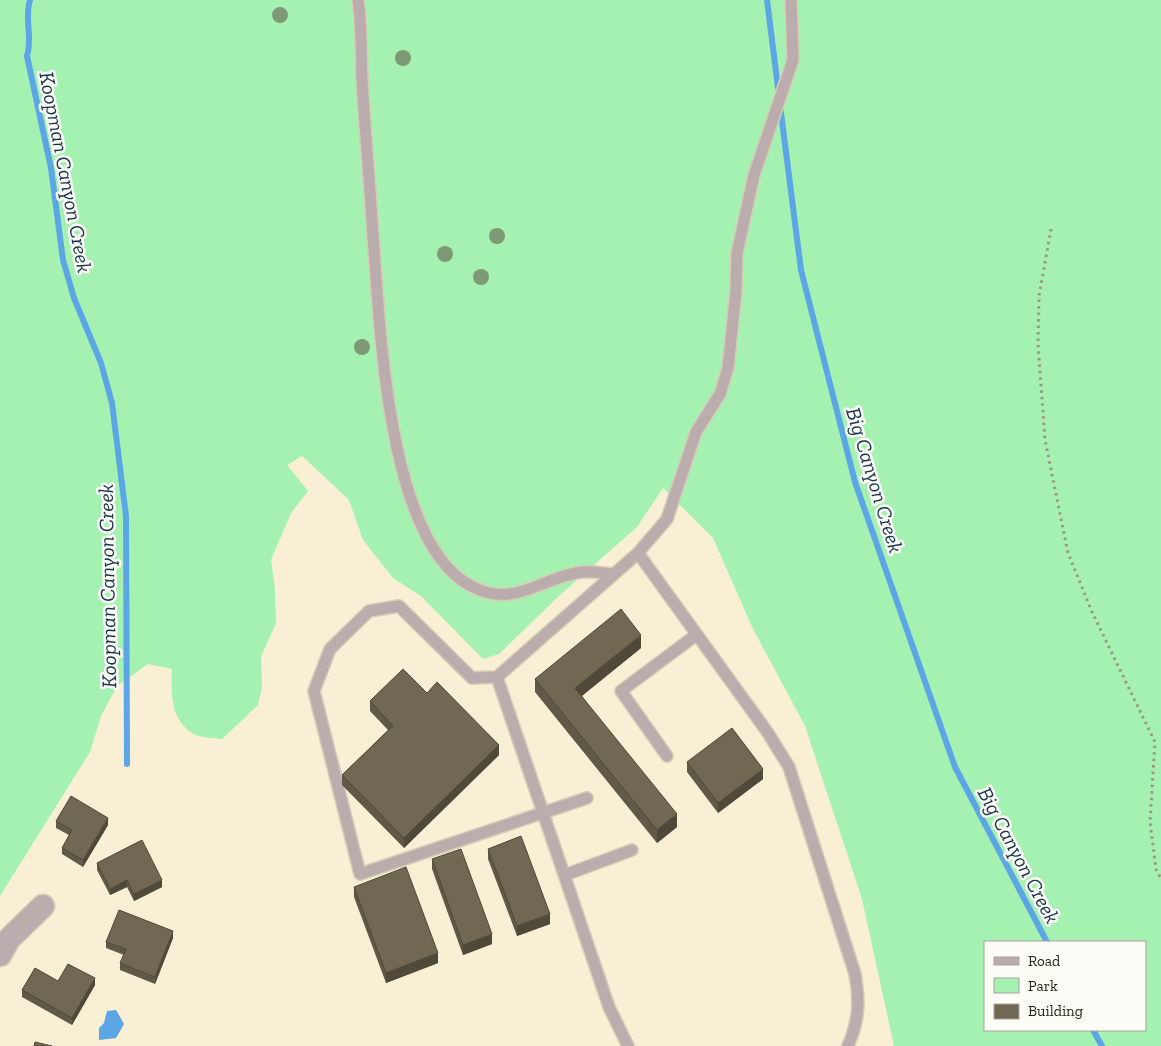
<svg xmlns="http://www.w3.org/2000/svg" width="1161" height="1046" font-family="'Zilla Slab',serif">
	<rect width="100%" height="100%" fill="#f8efd5"/>
	<!-- green -->
	<path fill="#a5f1b2" fill-rule="evenodd" d="M 0,0 L 1161,0 L 1161,1046 L 894,1046 L 862,899 L 805,726 L 753,629 L 713,538 L 663,488 L 637,527 L 560,595 L 499,654 L 483,659 L 421,596 L 393,578 L 363,540 L 349,500 L 302,456 L 287,465 L 308,491 L 291,513 L 271,560 L 275,589 L 276,623 L 261,657 L 262,687 L 258,705 L 222,739 C 214,738 199,738 192,733 C 170,718 171,693 172,669 L 148,664 L 117,686 L 101,716 L 90,752 L 0,896 ZM 985,942 L 1145,942 L 1145,1030 L 985,1030 Z"/>
	<!-- water -->
	<path fill="#5ca6e5" d="M 116,1010 L 124,1024 L 116,1038 L 99,1040 L 99,1028 L 104,1023 L 107,1011 Z"/>
	<g fill="none" stroke-linecap="round" stroke-linejoin="round">
		<!-- stream -->
		<path stroke="#5ca6e5" stroke-width="6" d="M 30,0 C 24,19 33,37 27,56 L 51,168 L 63,260 L 74,298 L 101,363 L 112,403 L 126,516 L 127,764
			M 767,0 L 779,96
			M 780,105 L 801,270 L 855,482 L 955,767 L 1047,942
			M 1093,1030 L 1102,1046"/>
		<defs>
			<path id="lane" d="M 358,0 C 362,26 361,54 362,80 C 365,132 370,184 373,236 C 380,322 386,541 471,586 C 513,608 536,581 576,573 C 587,570 602,573 614,574
				M 638,553 L 667,519 L 696,432 L 720,394 L 728,368 L 736,291 L 737,253 L 754,175 L 793,60 L 791,0
				M 497,677 L 609,1007 L 628,1046
				M 667,756 L 621,691 L 696,635
				M 587,798 L 360,874 L 314,691 L 330,649 L 369,611 L 399,606 L 472,678 L 497,677 L 638,553 L 768,733 L 789,767 L 855,974 C 860,1002 859,1020 848,1046
				M 565,875 L 632,850"/>
			<path id="street" d="M 0,955 L 9,939 L 43,906"/>
		</defs>
		<!-- lane casing -->
		<use href="#lane" stroke="#d5cdb6" stroke-width="14"/>
		<!-- street casing -->
		<use href="#street" stroke="#d5cdb6" stroke-width="25"/>
		<!-- path -->
		<path stroke="#9d9683" stroke-width="3" stroke-dasharray="2.5 4" stroke-linecap="butt" d="M 1051,229 L 1039,296 L 1038,344 L 1045,440 L 1068,553 L 1092,612 L 1155,742 L 1150,822 L 1156,869 L 1161,879"/>
		<!-- lane -->
		<use href="#lane" stroke="#bbadad" stroke-width="11"/>
		<!-- street -->
		<use href="#street" stroke="#bbadad" stroke-width="22"/>
	</g>
	<!-- trees -->
	<g fill="#7e9976">
		<circle cx="280" cy="15" r="8"/>
		<circle cx="403" cy="58" r="8"/>
		<circle cx="497" cy="236" r="8"/>
		<circle cx="445" cy="254" r="8"/>
		<circle cx="481" cy="277" r="8"/>
		<circle cx="362" cy="347" r="8"/>
	</g>
	<!-- wall -->
	<path fill="#605947" d="M 641,648 L 582,696 L 677,827 L 657,843 L 535,692 L 535,679 Z
		M 427,693 L 499,755 L 404,848 L 342,785 L 342,775 L 388,730 L 370,711 L 370,701 Z
		M 687,762 L 763,779 L 718,813 L 687,772 Z
		M 56,821 L 108,825 L 83,867 L 62,854 L 62,848 L 69,835 L 56,828 Z
		M 488,849 L 550,924 L 517,936 L 488,859 Z
		M 432,859 L 492,944 L 463,955 L 432,869 Z
		M 97,863 L 162,887 L 134,901 L 127,887 L 110,895 L 97,870 Z
		M 354,887 L 438,963 L 386,983 L 354,897 Z
		M 173,938 L 155,984 L 120,970 L 120,963 L 124,955 L 106,948 L 106,942 Z
		M 58,981 L 95,985 L 72,1025 L 22,997 L 22,990 Z"/>
	<!-- shaded-wall -->
	<path fill="#4e4939" d="M 641,635 L 641,648 L 575,701 L 575,688 Z
		M 499,745 L 499,755 L 404,848 L 404,838 Z
		M 763,769 L 763,779 L 718,813 L 718,803 Z
		M 677,814 L 677,827 L 657,843 L 657,830 Z
		M 108,818 L 108,825 L 83,867 L 83,860 Z
		M 127,880 L 127,887 L 110,895 L 110,889 Z
		M 162,880 L 162,887 L 134,901 L 134,894 Z
		M 550,914 L 550,924 L 517,936 L 517,926 Z
		M 173,931 L 173,938 L 155,984 L 155,977 Z
		M 492,934 L 492,944 L 463,955 L 463,945 Z
		M 438,953 L 438,963 L 386,983 L 386,973 Z
		M 95,978 L 95,985 L 72,1025 L 72,1018 Z"/>
	<!-- building -->
	<path fill="#706852" stroke="#4e4939" d="M 621,609 L 641,635 L 575,688 L 677,814 L 657,830 L 535,679 Z
		M 403,669 L 427,693 L 437,682 L 499,745 L 404,838 L 342,775 L 393,726 L 370,701 Z
		M 732,728 L 763,769 L 718,803 L 687,762 Z
		M 71,796 L 108,818 L 83,860 L 62,848 L 72,830 L 56,821 Z
		M 521,836 L 550,914 L 517,926 L 488,849 Z
		M 142,840 L 162,880 L 134,894 L 127,880 L 110,889 L 97,863 Z
		M 461,849 L 492,934 L 463,945 L 432,859 Z
		M 406,867 L 438,953 L 386,973 L 354,887 Z
		M 119,910 L 173,931 L 155,977 L 120,963 L 126,949 L 106,942 Z
		M 68,964 L 95,978 L 72,1018 L 22,990 L 35,968 L 58,981 Z
		M 35,1042 L 52,1046 L 34,1046 Z"/>
	<g text-anchor="middle" dominant-baseline="central" stroke-width="5" stroke-linejoin="round" paint-order="stroke">
		<!-- water labels -->
		<g font-size="21" font-style="italic" fill="#14334d" stroke="#fefcf7">
			<text transform="translate(66 172) rotate(79)">Koopman Canyon Creek</text>
			<text transform="translate(875 480) rotate(73)">Big Canyon Creek</text>
			<text transform="translate(107 586) rotate(-91)">Koopman Canyon Creek</text>
			<text transform="translate(1019 855) rotate(62)">Big Canyon Creek</text>
		</g>
	</g>
	<!-- legend -->
	<rect x="984" y="941" width="162" height="90" fill="#fefcf7" stroke="#a5a39c"/>
	<rect x="994" y="957" width="25" height="8" fill="#bbadad" stroke="#a5a39c"/>
	<text x="1028" y="966" font-size="15" fill="#201d14">Road</text>
	<rect x="994" y="978" width="25" height="15" fill="#a5f1b2" stroke="#a5a39c"/>
	<text x="1028" y="991" font-size="15" fill="#201d14">Park</text>
	<rect x="994" y="1004" width="25" height="15" fill="#706852" stroke="#a5a39c"/>
	<text x="1028" y="1016" font-size="15" fill="#201d14">Building</text>
</svg>
